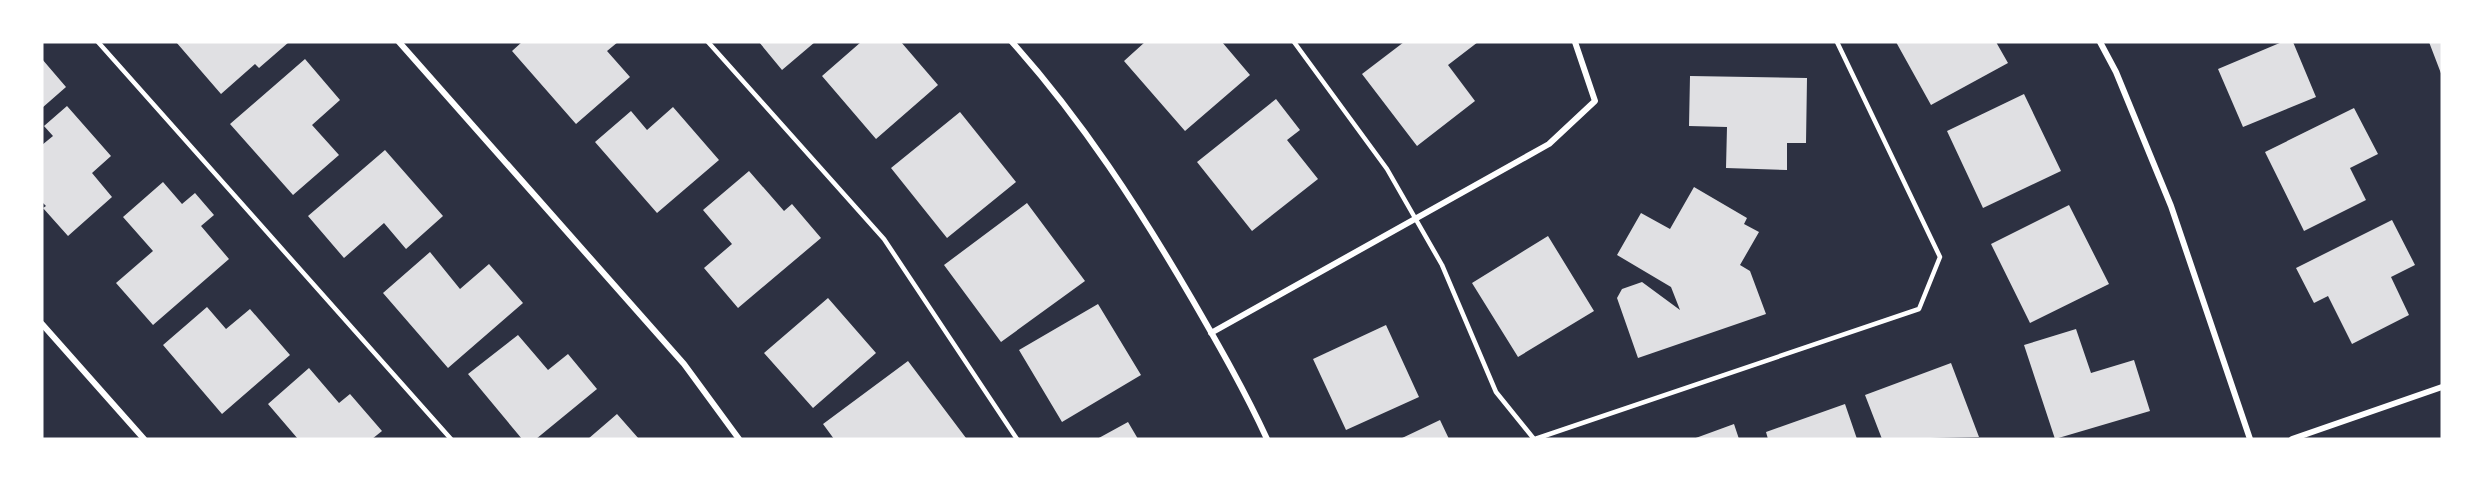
<svg xmlns="http://www.w3.org/2000/svg" width="2484" height="481" font-family="'Varela Round',sans-serif">
	<rect width="100%" height="100%" fill="#2d3142"/>
	<!-- building -->
	<path fill="#e0e0e3" d="M 176,42 L 289,42 L 259,68 L 255,64 L 221,94 Z
		M 522,42 L 618,42 L 607,51 L 630,77 L 576,124 L 512,51 Z
		M 759,42 L 815,42 L 782,70 Z
		M 861,42 L 901,42 L 938,85 L 876,139 L 822,76 Z
		M 1145,42 L 1222,42 L 1250,75 L 1185,131 L 1124,61 Z
		M 1404,42 L 1478,42 L 1448,65 L 1475,101 L 1417,146 L 1362,74 Z
		M 1896,42 L 1996,42 L 2008,63 L 1931,105 Z
		M 2282,42 L 2293,42 L 2316,97 L 2243,127 L 2218,69 Z
		M 2429,42 L 2442,42 L 2442,76 Z
		M 42,59 L 66,87 L 42,108 Z
		M 305,59 L 340,100 L 312,125 L 339,155 L 293,195 L 230,124 Z
		M 1690,76 L 1807,78 L 1806,143 L 1787,143 L 1787,170 L 1726,168 L 1727,127 L 1689,126 Z
		M 2024,94 L 2061,171 L 1983,208 L 1947,131 Z
		M 1276,99 L 1300,130 L 1287,140 L 1318,179 L 1252,231 L 1197,162 Z
		M 67,106 L 111,156 L 92,173 L 112,197 L 68,236 L 43,208 L 46,206 L 42,202 L 42,145 L 53,136 L 44,126 Z
		M 673,107 L 719,160 L 657,213 L 595,142 L 631,111 L 647,130 Z
		M 2354,108 L 2378,154 L 2350,168 L 2366,200 L 2304,231 L 2265,152 Z
		M 960,112 L 1016,182 L 947,238 L 891,168 Z
		M 385,150 L 443,216 L 406,249 L 384,223 L 344,258 L 308,216 Z
		M 749,171 L 784,211 L 792,204 L 821,238 L 738,308 L 704,268 L 732,244 L 703,210 Z
		M 163,182 L 182,204 L 195,193 L 214,215 L 201,226 L 229,259 L 153,325 L 116,283 L 153,251 L 123,217 Z
		M 1694,187 L 1747,218 L 1744,224 L 1759,232 L 1740,265 L 1750,271 L 1766,314 L 1638,358 L 1617,298 L 1622,289 L 1642,282 L 1680,310 L 1671,287 L 1617,255 L 1641,213 L 1670,229 Z
		M 1027,203 L 1085,281 L 1001,342 L 944,265 Z
		M 2069,205 L 2109,284 L 2030,323 L 1991,244 Z
		M 2392,220 L 2415,265 L 2391,277 L 2409,315 L 2352,344 L 2328,296 L 2314,303 L 2296,268 Z
		M 1548,236 L 1594,311 L 1518,357 L 1472,283 Z
		M 430,252 L 460,289 L 489,264 L 523,303 L 448,368 L 383,293 Z
		M 828,298 L 876,353 L 813,408 L 764,353 Z
		M 1098,304 L 1141,375 L 1062,422 L 1019,350 Z
		M 207,307 L 226,329 L 250,309 L 290,355 L 222,414 L 163,345 Z
		M 1386,325 L 1419,397 L 1346,430 L 1313,359 Z
		M 2076,329 L 2091,373 L 2134,360 L 2150,411 L 2055,439 L 2024,345 Z
		M 518,335 L 548,370 L 568,354 L 597,389 L 536,439 L 522,439 L 468,374 Z
		M 908,361 L 966,438 L 834,439 L 823,424 Z
		M 1951,363 L 1979,437 L 1882,439 L 1865,395 Z
		M 309,368 L 339,403 L 350,394 L 382,431 L 372,439 L 298,439 L 268,404 Z
		M 1845,404 L 1857,439 L 1768,439 L 1766,432 Z
		M 617,414 L 639,439 L 588,439 Z
		M 1440,420 L 1449,439 L 1400,439 Z
		M 1128,422 L 1138,439 L 1097,439 Z
		M 1734,424 L 1739,439 L 1693,439 Z"/>
	<g fill="none" stroke-linecap="round" stroke-linejoin="round">
		<!-- service -->
		<path stroke="#fff" stroke-width="4.5" d="M 98,42 L 451,439
			M 708,42 L 884,239 L 1017,439
			M 1294,42 L 1387,169 L 1442,265 L 1496,392 L 1534,439
			M 1535,439 L 1919,309 L 1940,257 L 1837,42"/>
		<!-- minor -->
		<path stroke="#fff" stroke-width="6" d="M 399,42 L 684,364 L 739,439
			M 1012,42 C 1082,120 1139,208 1192,299 C 1218,344 1245,391 1267,439
			M 2100,42 L 2116,72 L 2171,206 L 2250,439
			M 42,324 L 144,439
			M 1211,333 L 1549,144 L 1595,101 L 1575,42
			M 2292,439 L 2442,387"/>
	</g>
	<!-- border -->
	<rect width="2484" height="481" fill="none" stroke="#ffffff" stroke-width="87"/>
</svg>
